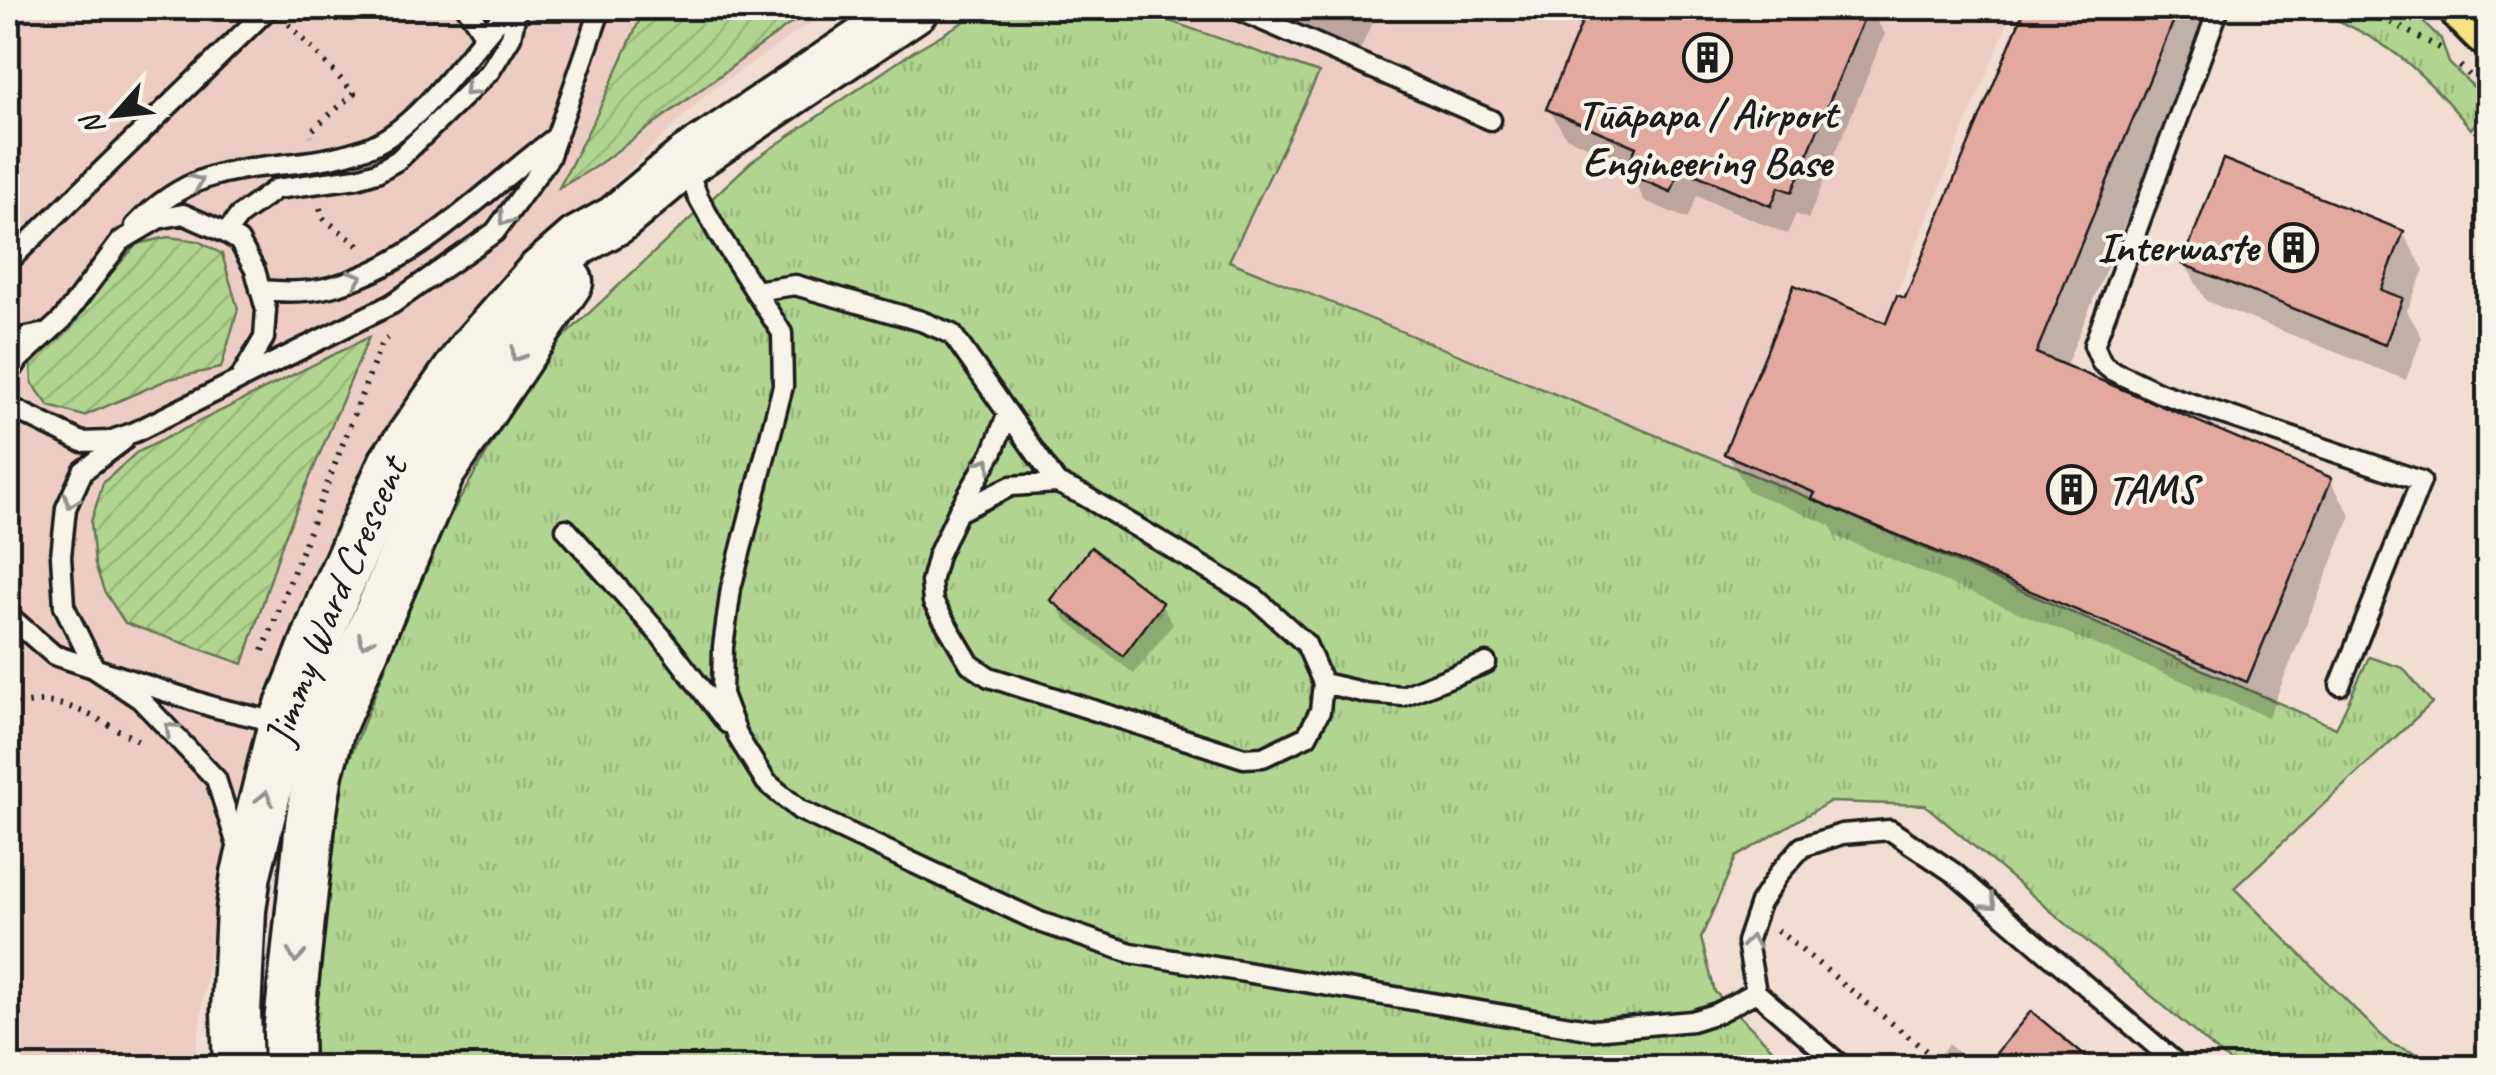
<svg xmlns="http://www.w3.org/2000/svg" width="2496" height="1075" font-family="Caveat,sans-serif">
	<defs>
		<pattern id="grass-tufts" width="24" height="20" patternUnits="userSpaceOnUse" patternTransform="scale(2.5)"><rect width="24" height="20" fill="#b1d590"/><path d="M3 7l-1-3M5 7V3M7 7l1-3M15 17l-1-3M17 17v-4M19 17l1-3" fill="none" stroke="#98b67c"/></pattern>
		<pattern id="garden-furrows" width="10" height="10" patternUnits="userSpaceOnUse" patternTransform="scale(2.5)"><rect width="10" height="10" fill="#b1d590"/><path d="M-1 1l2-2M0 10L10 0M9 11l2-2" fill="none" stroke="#98b67c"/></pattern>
	</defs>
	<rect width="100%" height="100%" fill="#f1ddd2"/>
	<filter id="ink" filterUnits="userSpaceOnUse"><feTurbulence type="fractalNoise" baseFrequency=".01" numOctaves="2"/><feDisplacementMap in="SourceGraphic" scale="20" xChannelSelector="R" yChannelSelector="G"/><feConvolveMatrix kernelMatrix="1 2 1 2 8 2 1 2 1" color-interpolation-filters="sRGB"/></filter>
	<g filter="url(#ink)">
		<!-- built -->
		<path fill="#edcdc3" d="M 8,8 L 832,8 L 708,93 L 553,243 L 316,582 L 230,807 L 194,1067 L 8,1067 Z
			M 1132,8 L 2014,8 L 1812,499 L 1229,261 L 1319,73 Z"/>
		<!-- grass -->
		<path fill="url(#grass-tufts)" stroke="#667856" stroke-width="2.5" d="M 987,8 L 1132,8 L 1319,73 L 1229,261 L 1812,499 L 2336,728 L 2369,657 L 2403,668 L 2432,703 L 2234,888 L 2390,1044 L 2454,1067 L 2236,1067 L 1925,805 L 1829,802 L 1736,857 L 1701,938 L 1715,992 L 1791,1067 L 307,1068 L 305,972 L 344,773 L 397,638 L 419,569 L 510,413 L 558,342 L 751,162 L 914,51 Z
			M 2310,8 L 2409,8 L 2441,39 L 2449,63 L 2488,101 L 2488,106 L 2471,129 C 2417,65 2388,40 2310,8 Z"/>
		<!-- garden -->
		<path fill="url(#garden-furrows)" stroke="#667856" stroke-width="2.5" d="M 645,8 L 812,8 L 595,167 L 559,188 L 598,112 Z
			M 168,237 L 198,241 L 222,254 L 238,309 L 221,368 L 169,379 L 84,416 L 49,406 L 32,383 L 31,365 L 137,244 Z
			M 369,337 L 283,541 L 243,664 L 125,623 L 104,591 L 95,564 L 91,522 L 103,483 L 136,453 Z"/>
		<!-- shadow -->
		<path fill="#0003" d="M 1235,8 L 1378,8 L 1357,58 Z
			M 1591,8 L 1869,8 L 1885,34 L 1808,219 L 1796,214 L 1787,234 L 1697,196 L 1687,219 L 1645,201 L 1628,172 L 1631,165 L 1566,137 L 1549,109 Z
			M 2028,8 L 2214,8 L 2065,368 L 2330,480 L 2351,516 L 2268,717 L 1836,536 L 1830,525 L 1748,491 L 1727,454 L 1887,326 L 1906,301 Z
			M 2403,233 L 2424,270 L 2407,311 L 2422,337 L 2406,380 L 2206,301 L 2185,264 Z
			M 1053,600 L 1161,605 L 1173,624 L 1134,674 L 1065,619 Z
			M 1948,1044 L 1977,1068 L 1929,1068 Z"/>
		<!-- building -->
		<path fill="#e3a99f" stroke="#1c1c1c" stroke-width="2.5" d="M 1588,8 L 1868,8 L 1792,192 L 1779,187 L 1771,206 L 1680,168 L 1671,192 L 1625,173 L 1636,147 L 1546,109 Z
			M 2025,8 L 2179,8 L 2036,353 L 2332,478 L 2247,682 L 1812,499 L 1815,493 L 1724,454 L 1794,285 L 1886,323 L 1897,295 L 1905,298 Z
			M 2223,159 L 2404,231 L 2381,290 L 2403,298 L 2385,345 L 2182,264 Z
			M 1091,547 L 1163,603 L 1123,656 L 1050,600 Z
			M 2031,1011 L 2099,1068 L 1984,1068 Z"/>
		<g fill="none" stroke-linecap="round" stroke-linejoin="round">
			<defs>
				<path id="lane" d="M 467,8 L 484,34
					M 1234,8 L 1491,120
					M 2219,8 L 2094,345 L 2102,363 L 2111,370 L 2160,393 L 2421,481 L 2340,685
					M 686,165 L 698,197 L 718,233 L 782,333 L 783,386 L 731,588 L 723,647 L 722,694 L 739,739 L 766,782 L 800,810 L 1040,922 L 1131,953 L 1594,1030 L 1692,1021 L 1717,1013 L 1756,992
					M 135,226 C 212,145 280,180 369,147 C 421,127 470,48 510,8
					M 226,233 L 239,216 L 276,189 L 357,178 L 377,172 L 398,160 L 490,71 L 511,37 L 517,8
					M 8,262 L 269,8
					M 260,290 C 283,292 308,293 330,287 C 419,264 484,190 556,137
					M 755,291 L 795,285 L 921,321 L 952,334 L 1057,483
					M 8,341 L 41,334
					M 8,376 L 19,359 L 62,320 L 121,241 L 158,219 L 183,214 L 226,233 L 239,241 L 255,270 L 266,310 L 264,338 L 239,380 L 135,432 L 109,441 L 82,442 L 8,406
					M 241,379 L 392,304 L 495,232 L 549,158 L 601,8
					M 123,441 L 83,471 L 66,508 L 61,556 L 64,606 L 95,669 L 140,699 L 216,779 L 239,851
					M 1057,483 L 1083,495 L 1255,598 L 1306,644 L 1323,683 L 1320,711 L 1307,736 L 1263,757 L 1244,758 L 989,677 L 970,664 L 933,602 L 931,582 L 938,555 L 958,512 L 1011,486 Z
					M 958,512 L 993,451 L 1008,413
					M 566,529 L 661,636 L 727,723
					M 8,615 L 54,655 L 213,707 L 281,723
					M 1323,683 L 1366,693 L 1403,696 L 1486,663
					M 1844,1068 L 1756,992 L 1747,942 L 1760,903 L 1780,872 L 1802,847 L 1842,834 L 1890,830 L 1954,873 L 2182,1068"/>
				<g id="secondary">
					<path id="s1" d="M 238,1068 L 236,1012 L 241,910 L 246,874 L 283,724 L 335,593 L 393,464 L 472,351 L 540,274 L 578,241 L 616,220 L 685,162 L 914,8"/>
					<path d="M 289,1068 L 288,1033 L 310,824 L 318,773 L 330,728 L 440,472 L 568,282"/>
				</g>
				<path id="primary" d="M 2467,8 L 2488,29"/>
			</defs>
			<!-- lane casing -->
			<use href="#lane" stroke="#1c1c1c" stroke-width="25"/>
			<!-- secondary casing -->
			<use href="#secondary" stroke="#1c1c1c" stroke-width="55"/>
			<!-- primary casing -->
			<use href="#primary" stroke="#1c1c1c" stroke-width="60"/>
			<!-- path -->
			<path stroke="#1c1c1c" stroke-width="6" stroke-dasharray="2.5 8" stroke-linecap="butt" d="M 2363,8 L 2440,48
				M 289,24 L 354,93 L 310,132 L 311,136
				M 2460,66 L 2488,93
				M 320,208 L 323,218 L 358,245 L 362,251
				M 263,651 L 382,342 L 387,338
				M 8,708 C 58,689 96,719 140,742
				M 1777,930 L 1931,1055"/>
			<!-- lane -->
			<use href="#lane" stroke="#f7f3e8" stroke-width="18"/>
			<!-- secondary -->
			<use href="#secondary" stroke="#f7f3e8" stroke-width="48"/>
			<!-- primary -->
			<use href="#primary" stroke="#f7e281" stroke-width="52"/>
		</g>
		<!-- one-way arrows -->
		<defs><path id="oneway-chevron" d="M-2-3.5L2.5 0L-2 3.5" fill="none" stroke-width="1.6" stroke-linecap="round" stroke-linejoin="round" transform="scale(2.5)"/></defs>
		<g stroke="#94928c">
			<use href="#oneway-chevron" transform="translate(470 90) rotate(136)"/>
			<use href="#oneway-chevron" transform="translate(197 182) rotate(-23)"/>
			<use href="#oneway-chevron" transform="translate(505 219) rotate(128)"/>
			<use href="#oneway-chevron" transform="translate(356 278) rotate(-20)"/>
			<use href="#oneway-chevron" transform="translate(517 355) rotate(123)"/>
			<use href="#oneway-chevron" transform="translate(985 464) rotate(-57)"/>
			<use href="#oneway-chevron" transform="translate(71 501) rotate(110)"/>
			<use href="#oneway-chevron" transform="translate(365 641) rotate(114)"/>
			<use href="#oneway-chevron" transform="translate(171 729) rotate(-136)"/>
			<use href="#oneway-chevron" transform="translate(265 798) rotate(-76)"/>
			<use href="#oneway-chevron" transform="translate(1990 903) rotate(41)"/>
			<use href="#oneway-chevron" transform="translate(1751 942) rotate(-86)"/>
			<use href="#oneway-chevron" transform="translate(296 956) rotate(96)"/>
		</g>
	</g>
	<!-- icons -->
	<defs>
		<symbol id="building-ring" viewBox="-11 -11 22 22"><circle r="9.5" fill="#f7f3e8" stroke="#1c1c1c" stroke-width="1.5"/><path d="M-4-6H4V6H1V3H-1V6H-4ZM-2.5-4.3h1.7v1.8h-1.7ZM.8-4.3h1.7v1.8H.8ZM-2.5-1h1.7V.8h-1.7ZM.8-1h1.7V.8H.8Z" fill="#1c1c1c"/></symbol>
	</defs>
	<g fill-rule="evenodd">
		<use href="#building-ring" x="1680" y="30" width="55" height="55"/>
		<use href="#building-ring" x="2266" y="220" width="55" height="55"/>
		<use href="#building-ring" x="2044" y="462" width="55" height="55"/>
	</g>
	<g text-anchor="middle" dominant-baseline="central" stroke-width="8" stroke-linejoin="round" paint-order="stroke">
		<!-- poi labels -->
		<g font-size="42" font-weight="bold" fill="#1c1c1c" stroke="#f7f3e8">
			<text x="1707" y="114">Tūāpapa / Airport<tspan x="1707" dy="48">Engineering Base</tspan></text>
			<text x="2258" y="247" text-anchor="end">Interwaste</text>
			<text x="2107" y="489" text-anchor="start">TAMS</text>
		</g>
		<!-- street labels -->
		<g font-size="42" fill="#1c1c1c" stroke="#f7f3e8">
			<text stroke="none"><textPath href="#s1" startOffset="482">Jimmy Ward Crescent</textPath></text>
		</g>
	</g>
	<!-- margin -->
	<rect width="2496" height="1075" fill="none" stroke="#f7f3e8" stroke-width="40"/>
	<rect x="20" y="20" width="2456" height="1035" fill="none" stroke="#1c1c1c" stroke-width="4" filter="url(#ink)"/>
	<!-- north arrow -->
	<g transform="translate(115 115) rotate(243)" stroke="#f7f3e8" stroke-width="8" paint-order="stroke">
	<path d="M0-8L18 38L0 25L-18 38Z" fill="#1c1c1c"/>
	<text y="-15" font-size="28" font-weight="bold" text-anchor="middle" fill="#1c1c1c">N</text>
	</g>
</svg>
